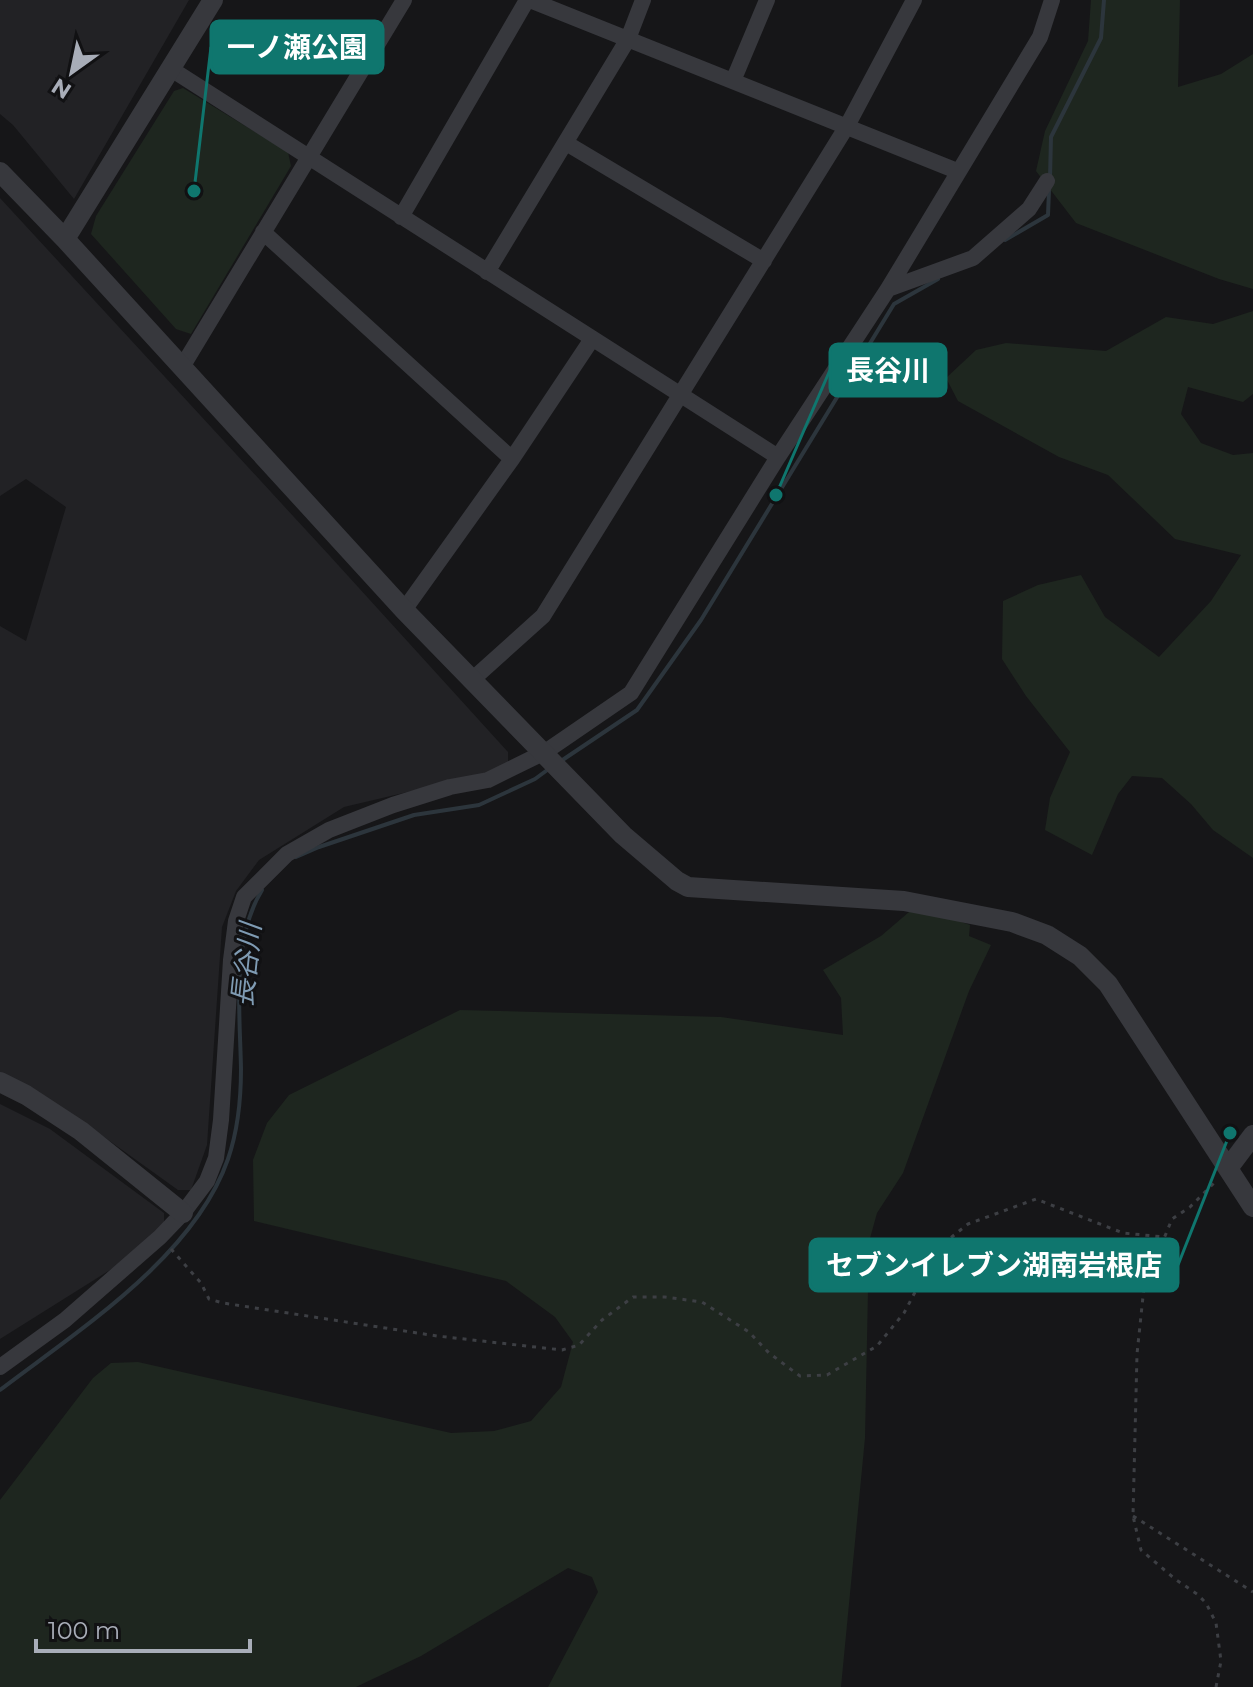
<svg xmlns="http://www.w3.org/2000/svg" width="1253" height="1687" font-family="Montserrat,'Noto Sans JP',sans-serif">
	<rect width="100%" height="100%" fill="#161618"/>
	<!-- built -->
	<path fill="#222225" d="M 0,0 L 189,0 L 74,199 L 13,125 L 0,114 Z
		M 0,198 L 329,555 L 508,752 L 508,763 L 488,773 L 344,807 L 259,860 L 236,891 L 222,927 L 207,1145 L 191,1190 L 178,1190 L 79,1119 L 0,1072 L 0,626 L 26,641 L 66,507 L 26,479 L 0,496 Z
		M 0,1104 L 50,1129 L 164,1213 L 164,1231 L 118,1265 L 0,1339 Z"/>
	<!-- green -->
	<path fill="#1e261f" d="M 1091,0 L 1180,0 L 1178,87 L 1221,74 L 1253,54 L 1253,289 L 1219,279 L 1076,223 L 1036,171 L 1045,131 L 1088,41 Z
		M 183,88 L 288,152 L 291,166 L 191,334 L 176,329 L 91,234 L 96,216 L 174,91 Z
		M 1253,311 L 1253,394 L 1243,402 L 1188,387 L 1181,414 L 1201,443 L 1233,455 L 1253,453 L 1253,858 L 1213,830 L 1191,804 L 1162,778 L 1132,776 L 1118,794 L 1092,855 L 1045,830 L 1050,798 L 1070,752 L 1026,696 L 1002,659 L 1003,601 L 1038,585 L 1081,575 L 1105,617 L 1159,657 L 1211,601 L 1241,555 L 1175,539 L 1108,475 L 1059,457 L 958,401 L 946,378 L 976,350 L 1006,343 L 1106,351 L 1166,317 L 1213,324 Z
		M 916,906 L 970,925 L 969,936 L 991,945 L 969,991 L 903,1173 L 877,1213 L 869,1242 L 865,1438 L 841,1687 L 548,1687 L 598,1592 L 592,1577 L 568,1568 L 421,1656 L 356,1687 L 0,1687 L 0,1500 L 93,1378 L 111,1363 L 138,1362 L 451,1433 L 494,1431 L 531,1421 L 561,1387 L 573,1342 L 555,1317 L 506,1281 L 254,1221 L 253,1160 L 267,1123 L 289,1095 L 460,1010 L 721,1017 L 843,1035 L 841,998 L 823,970 L 881,936 Z"/>
	<g fill="none" stroke-linecap="round" stroke-linejoin="round">
		<!-- stream -->
		<path stroke="#2c353c" stroke-width="4" d="M 1050,178 L 1051,137 L 1101,38 L 1104,0
			M 1005,240 L 1048,215 L 1049,190
			M 561,761 L 637,710 L 701,620 L 894,304 L 938,279
			M 296,857 L 319,847 L 414,815 L 479,805 L 535,779 L 550,768
			M 0,1390 C 80,1329 194,1257 228,1159 C 238,1130 241,1099 241,1069 C 240,1011 231,941 262,890"/>
		<!-- path -->
		<path stroke="#3d3f44" stroke-width="3" stroke-dasharray="4 6" stroke-linecap="butt" d="M 171,1249 L 201,1283 L 209,1299 L 223,1303 L 437,1336 L 562,1350 L 579,1345 L 602,1320 L 633,1297 L 665,1297 L 702,1302 L 749,1332 L 769,1353 L 800,1376 L 827,1375 L 877,1346 L 904,1313 L 931,1262 L 948,1240 L 968,1224 L 1036,1199 L 1123,1233 L 1164,1237
			M 1133,1516 L 1253,1592
			M 1216,1687 L 1221,1661 L 1216,1623 L 1206,1603 L 1197,1594 L 1175,1579 L 1141,1550 L 1133,1516 L 1137,1354 L 1144,1287 L 1172,1219 L 1190,1207 L 1217,1180"/>
		<!-- minor -->
		<path stroke="#37383d" stroke-width="16" d="M 530,0 L 957,171
			M 171,69 L 778,457
			M 733,81 L 767,0
			M 566,143 L 764,261
			M 401,217 L 527,0
			M 263,232 L 512,459
			M 487,272 L 628,39 L 643,0
			M 888,289 L 973,258 L 1029,209 L 1047,181
			M 182,367 L 404,0
			M 404,610 L 512,459 L 592,339
			M 473,679 L 543,616 L 847,126 L 914,0
			M 0,1367 L 65,1320 L 160,1237 L 183,1213 L 207,1181 L 216,1158 L 221,1120 L 231,960 L 236,921 L 244,897 L 287,854 L 329,830 L 393,805 L 450,787 L 488,780 L 545,752 L 631,693 L 778,457 L 888,289 L 1040,37 L 1052,0"/>
		<!-- tertiary -->
		<path stroke="#37383d" stroke-width="20" d="M 0,172 L 65,239 L 404,610 L 623,835 L 677,881 L 688,887 L 904,901 L 1012,922 L 1047,935 L 1080,956 L 1108,984 L 1253,1207
			M 65,239 L 213,0
			M 0,1082 L 26,1095 L 81,1131 L 183,1213
			M 1229,1167 L 1253,1135"/>
	</g>
	<g text-anchor="middle" dominant-baseline="central" stroke-width="6" stroke-linejoin="round" paint-order="stroke">
		<!-- water labels -->
		<g font-size="28" font-style="italic" fill="#7f9bb3" stroke="#111113">
			<text transform="translate(246 965) rotate(-84)">長谷川</text>
		</g>
	</g>
	<!-- callouts -->
	<path fill="none" stroke="#0f766e" stroke-width="3" d="M194 191L211 47M776 495L830 370M1230 1133L1178 1265"/>
	<g fill="#0f766e" stroke="#111113" stroke-width="3">
		<circle cx="194" cy="191" r="8"/>
		<circle cx="776" cy="495" r="8"/>
		<circle cx="1230" cy="1133" r="8"/>
	</g>
	<g fill="#0f766e" stroke="#0f766e" stroke-width="3">
		<rect x="211" y="21" width="172" height="52" rx="8"/>
		<rect x="830" y="344" width="116" height="52" rx="8"/>
		<rect x="810" y="1239" width="368" height="52" rx="8"/>
	</g>
	<g font-size="28" text-anchor="middle" font-weight="bold" fill="#fff">
		<text x="297" y="57">一ノ瀬公園</text>
		<text x="888" y="380">長谷川</text>
		<text x="994" y="1275">セブンイレブン湖南岩根店</text>
	</g>
	<!-- north arrow -->
	<g transform="translate(72 72) rotate(213)" stroke="#111113" stroke-width="6" paint-order="stroke">
	<path d="M0-6L14 30L0 20L-14 30Z" fill="#a8adb8"/>
	<text y="-12" font-size="22" font-weight="bold" text-anchor="middle" fill="#a8adb8">N</text>
	</g>
	<!-- scale -->
	<path d="M36 1639v12h214v-12" fill="none" stroke="#a8adb8" stroke-width="4"/>
	<text x="48" y="1639" font-size="24" fill="#a8adb8" stroke="#111113" stroke-width="6" paint-order="stroke">100 m</text>
</svg>
